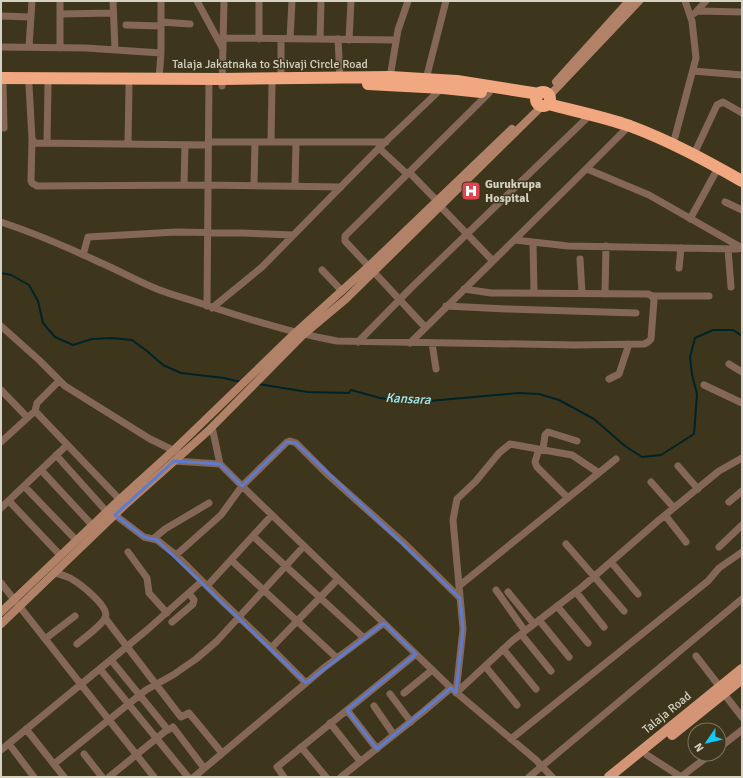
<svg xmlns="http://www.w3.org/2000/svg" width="743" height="778" font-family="Signika,sans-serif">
	<rect width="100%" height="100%" fill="#3d361c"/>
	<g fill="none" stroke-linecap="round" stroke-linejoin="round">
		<!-- stream -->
		<path stroke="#002328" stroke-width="2" d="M 1,273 L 11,275 L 29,285 L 38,301 L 43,323 L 55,337 L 73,345 L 92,339 L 111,338 L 132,340 L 147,351 L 163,365 L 181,373 L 224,378 L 241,382
			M 258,384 L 308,392 L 349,393 L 351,390 L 380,398 L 399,401 L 418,402 L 518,393 L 539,394 L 559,400 L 594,419 L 625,446 L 642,457 L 661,455 L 694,434 L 697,394 L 692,375 L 690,357 L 695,338 L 713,330 L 733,330 L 742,336"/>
		<!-- street -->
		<path stroke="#856757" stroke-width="7" d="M 60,1 L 60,48
			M 113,1 L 115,50
			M 197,1 L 223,49
			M 697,11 L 742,12
			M 695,13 L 706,1
			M 60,14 L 113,13
			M 1,16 L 31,17
			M 161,22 L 190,24
			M 126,25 L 161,26
			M 224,38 L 396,40
			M 259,39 L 259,1
			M 281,39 L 281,78
			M 290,39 L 292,1
			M 320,39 L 321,1
			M 338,39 L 340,78
			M 349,40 L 351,1
			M 1,47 L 86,48 L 161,53
			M 29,47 L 32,1
			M 693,71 L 742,75
			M 390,77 L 398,30 L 408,1
			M 159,79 L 161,53 L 161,1
			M 426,79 L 446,1
			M 3,85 L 4,128
			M 29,85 L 32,139 L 35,143 L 208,145
			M 222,86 L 224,1
			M 675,137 L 696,58 L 692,21 L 685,1
			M 32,139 L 31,181 L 32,183 L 37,186 L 207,185 L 341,187
			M 208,142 L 386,142
			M 271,142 L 272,85
			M 47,143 L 48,85
			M 128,144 L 129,86
			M 379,148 L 407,174
			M 694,154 L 717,105 L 723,102 L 742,113
			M 587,169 L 649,195 L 742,248
			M 409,172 L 441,205
			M 184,185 L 185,145
			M 254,185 L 255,142
			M 295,186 L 296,142
			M 725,202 L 742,210
			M 441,207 L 493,261
			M 690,219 L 718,168
			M 1,222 C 34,233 67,247 99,262 C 118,270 137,281 157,289 C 172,295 188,299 203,304 C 247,319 291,333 337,341 L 575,345 L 644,344 L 648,342 L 651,339 L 654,300 L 652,296 L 648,294 L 491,293 L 464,289
			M 515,240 L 568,246 L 737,249 L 742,248
			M 533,242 L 534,293
			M 728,249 L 731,287
			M 83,255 L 88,237 L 176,232 L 241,233 L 293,235
			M 580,259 L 582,293
			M 679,268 L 681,248
			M 322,270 L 342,291
			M 605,294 L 606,246
			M 652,296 L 709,296
			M 207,306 L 209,79
			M 446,306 L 506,309 L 636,313
			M 212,308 L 262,267 L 379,148 L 442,88
			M 1,326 L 39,360 L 65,386 L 150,439 L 181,454
			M 425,327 L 345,241 L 345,236 L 489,93
			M 358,342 L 412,287 L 590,115
			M 410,343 L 573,182 L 629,126
			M 432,343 L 436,369
			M 729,364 L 742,372
			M 609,379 L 619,374 L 629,344
			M 704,385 L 742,403
			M 1,390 L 27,417
			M 35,411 L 37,403 L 59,381
			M 212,427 L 220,464 L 242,486 L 451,688 L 536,760 L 552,777
			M 1,442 L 35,411 L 123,503
			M 539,449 L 535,462 L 537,467 L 568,498
			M 543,449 L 545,435 L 548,432 L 577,441
			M 56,455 L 107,512
			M 174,461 L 220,464
			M 678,466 L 698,489
			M 41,470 L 92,525
			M 599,473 L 572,455 L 510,444 L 499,453 L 476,481 L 457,499 L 453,520 L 463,629 L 456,693 L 512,641 L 582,587 L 659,520 L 719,471 L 742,458
			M 651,482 L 674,508
			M 24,486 L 76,540
			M 9,501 L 60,555
			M 729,502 L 742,491
			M 1,508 L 67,445
			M 115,515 L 144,537 L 157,540 L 176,555 L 222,601 L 268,645 L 306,683
			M 665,515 L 686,542
			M 253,536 L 364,638
			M 153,539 L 165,529 L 209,503
			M 566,544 L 624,611
			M 719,547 L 742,525
			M 128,552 L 147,578 L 149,593 L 167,613
			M 176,555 L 221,515 L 242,486 L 287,442 L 290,441 L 296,443 L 328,475 L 403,542 L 460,598
			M 231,560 L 337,658
			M 611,562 L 638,594
			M 55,573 C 60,574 65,576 70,578 C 79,583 111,607 105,618 C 102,625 83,639 77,644
			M 1,583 L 154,777
			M 207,586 L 272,515
			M 459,586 L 616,459
			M 496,590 L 525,631
			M 508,592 L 534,624
			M 576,592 L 604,627
			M 557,606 L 588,643
			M 105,618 L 181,717 L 189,713 L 222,753
			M 539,620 L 569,657
			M 172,622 L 193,604 L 194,600 L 189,593
			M 521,634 L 551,671
			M 45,639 L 75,616
			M 271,648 L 338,579
			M 503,649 L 536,689
			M 696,656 L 720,687
			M 111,660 L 168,730 L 173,727 L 204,768
			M 485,666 L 517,705
			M 100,669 L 188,777
			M 721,690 L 742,717
			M 404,693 L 432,670
			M 390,694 L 411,722
			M 374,706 L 394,735
			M 347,710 L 377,749
			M 330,723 L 360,761
			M 26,729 L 64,777
			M 511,739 L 708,581 L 719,568 L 742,552
			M 9,744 L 34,777
			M 301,747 L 326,777
			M 719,748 L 742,730
			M 1,750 L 147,630 L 202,581
			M 84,754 L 102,777
			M 647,755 L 678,775 L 684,777
			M 54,764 L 146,690 L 173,675 L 196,659 L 217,641 L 304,546
			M 682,776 L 711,754
			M 109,777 L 168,729
			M 194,777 L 325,667 L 384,623
			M 284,777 L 277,767 L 416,654
			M 341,777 L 424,711 L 451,688
			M 529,777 L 742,599"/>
		<!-- secondary -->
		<path stroke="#b18168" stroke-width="8" d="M 556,82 L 629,1
			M 549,96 L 639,1
			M 1,612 L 120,499 L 174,450 L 294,334 L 368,267 L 512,129
			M 1,624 L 125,505 L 208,431 L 303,335 L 346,299 L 543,105"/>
		<!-- primary -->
		<path stroke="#d39575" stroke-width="10" d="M 672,735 L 742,679
			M 609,777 L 742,669"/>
		<!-- highway -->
		<path stroke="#f1a780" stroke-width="12" d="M 1,78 L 222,79 L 390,77 L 457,81 L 539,94
			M 368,84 L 443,88 L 481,92
			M536 99a7 7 0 1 1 14 0a7 7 0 1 1-14 0Z
			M 548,104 C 575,111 604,117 630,126 C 670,141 705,160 742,181"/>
	</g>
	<!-- marked area -->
	<path fill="none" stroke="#5d7cd0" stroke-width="3" stroke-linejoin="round" d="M 287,442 L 296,443 L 460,598 L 463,629 L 456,693 L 451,688 L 377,749 L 347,710 L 416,654 L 384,623 L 306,683 L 157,540 L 144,537 L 115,515 L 174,461 L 220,464 L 242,486 Z"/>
	<!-- icons -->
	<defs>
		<symbol id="hospital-square" viewBox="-11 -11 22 22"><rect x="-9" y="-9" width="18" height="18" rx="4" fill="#e0444e" stroke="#3d361c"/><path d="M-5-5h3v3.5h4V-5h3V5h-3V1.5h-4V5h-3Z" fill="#fff"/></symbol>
	</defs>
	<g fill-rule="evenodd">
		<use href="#hospital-square" x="460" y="180" width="22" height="22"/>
	</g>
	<g text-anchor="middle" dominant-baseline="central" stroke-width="3" stroke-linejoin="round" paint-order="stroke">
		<!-- street labels -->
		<g font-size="12" fill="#d5d2c2" stroke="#3d361c">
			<text x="270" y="64">Talaja Jakatnaka to Shivaji Circle Road</text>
			<text transform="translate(667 713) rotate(-39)">Talaja Road</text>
		</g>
		<!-- poi labels -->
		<g font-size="12" font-weight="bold" fill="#d5d2c2" stroke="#3d361c" text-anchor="start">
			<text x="485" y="184">Gurukrupa<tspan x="485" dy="14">Hospital</tspan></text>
		</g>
		<!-- water labels -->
		<g font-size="13" font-style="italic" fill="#a5eef7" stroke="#3d361c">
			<text transform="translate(408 399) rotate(3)">Kansara</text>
		</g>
	</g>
	<!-- border -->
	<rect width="743" height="778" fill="none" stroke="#d5d2c2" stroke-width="4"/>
	<!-- north arrow -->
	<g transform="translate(707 742) rotate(236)"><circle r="19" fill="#3d361c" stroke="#7a745e"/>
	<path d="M0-3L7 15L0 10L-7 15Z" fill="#10cafa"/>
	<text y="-6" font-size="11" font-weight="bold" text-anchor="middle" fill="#d5d2c2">N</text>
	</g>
</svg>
